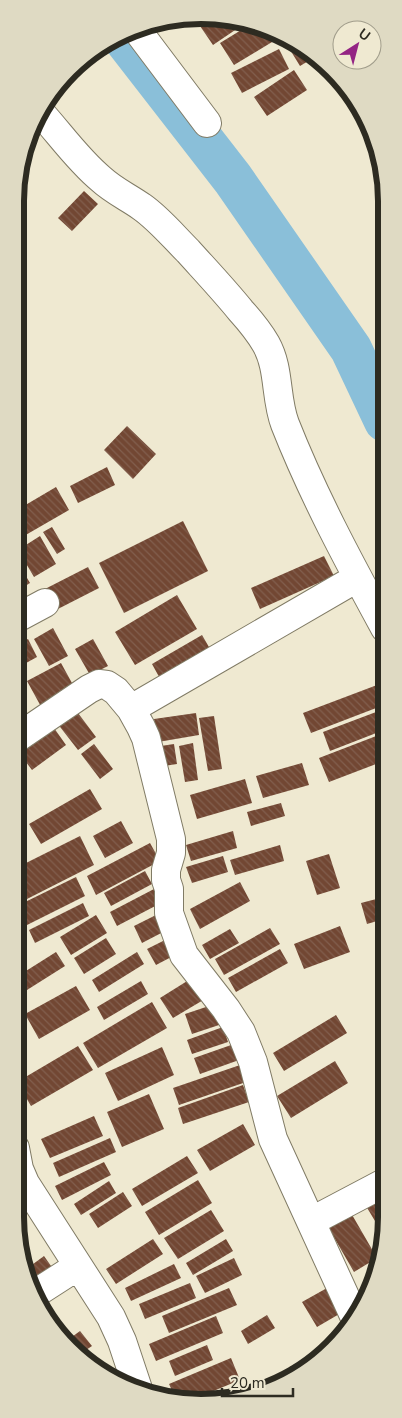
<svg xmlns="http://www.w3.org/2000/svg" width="402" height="1418" font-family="'Nunito Sans',sans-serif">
	<defs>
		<pattern id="building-back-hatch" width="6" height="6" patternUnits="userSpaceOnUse" patternTransform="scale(1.25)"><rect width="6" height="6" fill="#724733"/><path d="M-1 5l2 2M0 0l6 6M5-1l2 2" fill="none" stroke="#825f4e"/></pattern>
	</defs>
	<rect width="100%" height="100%" fill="#efe9d1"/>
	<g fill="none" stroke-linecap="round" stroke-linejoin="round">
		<!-- river -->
		<path stroke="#8abfd9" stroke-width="42" d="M 122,36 L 233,179 L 351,349 L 385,421"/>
	</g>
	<!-- building -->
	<path fill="url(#building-back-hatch)" d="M 210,19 L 237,19 L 247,22 L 213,45 L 200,26 Z
		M 251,24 L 272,32 L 277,39 L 234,65 L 220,43 Z
		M 281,35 L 294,40 L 315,57 L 300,66 Z
		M 279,49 L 289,69 L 242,93 L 231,73 Z
		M 294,70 L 307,90 L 267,116 L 254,97 Z
		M 84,191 L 98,204 L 72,231 L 58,218 Z
		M 127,426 L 156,454 L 133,479 L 104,450 Z
		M 107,467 L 115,485 L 78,503 L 70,486 Z
		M 56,487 L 69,510 L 17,540 L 17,510 Z
		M 183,521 L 208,571 L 124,613 L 99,563 Z
		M 52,527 L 65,549 L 57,554 L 43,532 Z
		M 40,536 L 56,564 L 34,577 L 18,550 Z
		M 324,556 L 334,576 L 260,609 L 251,588 Z
		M 17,561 L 30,583 L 17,591 Z
		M 88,567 L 99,588 L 54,611 L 43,590 Z
		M 177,595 L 197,629 L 135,665 L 115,632 Z
		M 53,628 L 68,656 L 49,666 L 34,639 Z
		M 202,635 L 213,654 L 163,684 L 152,664 Z
		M 28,639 L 37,657 L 17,668 L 17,645 Z
		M 93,639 L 108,666 L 90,675 L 75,649 Z
		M 61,663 L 78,694 L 44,712 L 27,681 Z
		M 17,677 L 24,690 L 17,694 Z
		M 385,682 L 384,705 L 311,733 L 303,713 Z
		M 75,709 L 96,737 L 78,750 L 57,723 Z
		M 384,709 L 384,730 L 330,751 L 323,732 Z
		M 196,713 L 199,735 L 158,742 L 154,719 Z
		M 214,716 L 222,769 L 208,771 L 199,718 Z
		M 54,728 L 66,745 L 32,770 L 20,754 Z
		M 384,733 L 384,761 L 329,782 L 319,758 Z
		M 193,743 L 198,780 L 185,782 L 179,746 Z
		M 94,744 L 113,769 L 100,779 L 81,754 Z
		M 174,744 L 177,764 L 164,766 L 161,746 Z
		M 302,763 L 309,785 L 263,798 L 256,776 Z
		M 245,779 L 252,803 L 197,819 L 190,795 Z
		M 90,789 L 102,809 L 41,844 L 29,824 Z
		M 281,803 L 285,816 L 251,826 L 247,812 Z
		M 121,821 L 133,843 L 105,858 L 93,836 Z
		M 233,831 L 237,848 L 191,861 L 186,845 Z
		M 80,836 L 94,865 L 27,899 L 16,878 L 16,868 Z
		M 150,843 L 160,861 L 96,895 L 87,876 Z
		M 280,845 L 284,861 L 235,875 L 230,860 Z
		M 329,854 L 340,888 L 317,895 L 306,861 Z
		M 223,856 L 228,872 L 192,883 L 186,867 Z
		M 145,871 L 152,884 L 111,906 L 104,893 Z
		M 76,877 L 85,896 L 27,925 L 17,906 Z
		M 240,882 L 250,901 L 200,929 L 190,909 Z
		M 154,889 L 161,903 L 117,926 L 110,912 Z
		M 384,897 L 384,919 L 367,924 L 361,903 Z
		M 83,903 L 89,916 L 35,943 L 29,930 Z
		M 158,914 L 167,930 L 142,943 L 134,926 Z
		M 96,915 L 107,933 L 71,955 L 60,937 Z
		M 340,926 L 350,952 L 304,969 L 294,944 Z
		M 270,928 L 280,944 L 224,975 L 215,959 Z
		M 230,929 L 239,943 L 210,959 L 202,945 Z
		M 106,938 L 116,954 L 84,974 L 74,958 Z
		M 169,938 L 177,954 L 156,965 L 147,949 Z
		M 280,949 L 288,963 L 236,992 L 228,978 Z
		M 56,952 L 65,966 L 27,990 L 18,976 Z
		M 137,952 L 144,964 L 99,992 L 92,980 Z
		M 192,978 L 205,999 L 173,1018 L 160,998 Z
		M 141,981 L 148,994 L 104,1020 L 97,1007 Z
		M 76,986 L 90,1010 L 39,1039 L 25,1014 Z
		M 152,1002 L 167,1028 L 98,1068 L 83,1043 Z
		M 218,1003 L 225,1023 L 192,1034 L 185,1014 Z
		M 336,1015 L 347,1033 L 284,1071 L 273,1053 Z
		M 223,1027 L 228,1042 L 192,1054 L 187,1040 Z
		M 234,1044 L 239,1060 L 200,1074 L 194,1058 Z
		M 78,1046 L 93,1070 L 31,1106 L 17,1082 Z
		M 162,1047 L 174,1075 L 118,1101 L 105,1073 Z
		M 335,1061 L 348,1083 L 291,1118 L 277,1096 Z
		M 243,1064 L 249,1081 L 179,1105 L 173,1088 Z
		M 243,1085 L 249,1102 L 183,1124 L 178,1108 Z
		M 149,1094 L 164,1129 L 122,1147 L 107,1112 Z
		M 94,1116 L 103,1136 L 50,1158 L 41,1139 Z
		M 243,1124 L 255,1145 L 210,1171 L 197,1150 Z
		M 110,1138 L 116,1152 L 59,1177 L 53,1163 Z
		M 187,1156 L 198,1173 L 142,1206 L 132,1189 Z
		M 104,1162 L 111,1175 L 62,1200 L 55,1186 Z
		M 198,1180 L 212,1203 L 159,1235 L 145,1212 Z
		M 109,1181 L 116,1193 L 81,1215 L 74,1204 Z
		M 123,1192 L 132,1206 L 98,1228 L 89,1214 Z
		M 384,1196 L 384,1236 L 366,1206 Z
		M 211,1210 L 224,1231 L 178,1259 L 164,1238 Z
		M 351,1213 L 377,1258 L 354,1272 L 328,1227 Z
		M 153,1239 L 163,1254 L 116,1284 L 106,1269 Z
		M 226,1239 L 233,1251 L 193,1275 L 186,1263 Z
		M 44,1256 L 56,1273 L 29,1287 L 25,1270 Z
		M 234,1258 L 242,1275 L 205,1293 L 196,1276 Z
		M 174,1264 L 181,1278 L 131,1301 L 125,1288 Z
		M 190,1283 L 196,1298 L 145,1319 L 139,1304 Z
		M 229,1288 L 237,1305 L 169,1333 L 162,1316 Z
		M 327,1288 L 341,1313 L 317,1327 L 302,1302 Z
		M 267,1315 L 275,1328 L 248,1344 L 241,1331 Z
		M 216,1316 L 223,1333 L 156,1361 L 149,1344 Z
		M 80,1331 L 92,1346 L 80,1354 L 65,1342 Z
		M 207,1345 L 213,1360 L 175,1376 L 169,1361 Z
		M 231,1358 L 240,1380 L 187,1402 L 176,1399 L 169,1384 Z
		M 319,1359 L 314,1364 L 292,1376 L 289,1367 Z
		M 229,1389 L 233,1398 L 199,1402 L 199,1401 Z"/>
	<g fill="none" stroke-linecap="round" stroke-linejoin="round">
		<defs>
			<path id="minor" d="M 137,30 L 207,123
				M 40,112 C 60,134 78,160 101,179 C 114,191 128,197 142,207 C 159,219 173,236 188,251 C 206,271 224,290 241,311 C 250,321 259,332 266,344 C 280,369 275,398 285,424 C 313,495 349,562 385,628
				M 17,618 L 45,603
				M 131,709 L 357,578
				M 17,738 L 89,689 L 99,684 L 107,685 L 116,691 L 131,709 L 141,727 L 146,738 L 171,839 L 171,853 L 166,870 L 166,880 L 169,889 L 169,913 L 184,955 L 226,1009 L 241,1032 L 253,1062 L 273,1139 L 355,1318
				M 15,1148 L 19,1169 L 25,1183 L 111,1317 L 122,1341 L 138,1389
				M 312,1221 L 384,1183
				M 33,1295 L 78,1266"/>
		</defs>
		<!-- minor casing -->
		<use href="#minor" stroke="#807b65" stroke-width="30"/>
		<!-- minor -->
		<use href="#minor" stroke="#fff" stroke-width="28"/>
	</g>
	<!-- crop -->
	<path d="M0 0H402V1418H0ZM201 24H201A177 177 0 0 1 378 201V1217A177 177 0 0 1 201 1394H201A177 177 0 0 1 24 1217V201A177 177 0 0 1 201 24Z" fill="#dfdac3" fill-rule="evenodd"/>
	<path fill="none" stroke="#2d2b21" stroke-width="6" d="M201 24H201A177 177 0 0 1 378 201V1217A177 177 0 0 1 201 1394H201A177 177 0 0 1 24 1217V201A177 177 0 0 1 201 24Z"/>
	<!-- north arrow -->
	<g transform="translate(357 45) rotate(36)"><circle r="24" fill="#efe9d1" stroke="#a19d8b"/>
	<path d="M0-4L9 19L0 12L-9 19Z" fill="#942484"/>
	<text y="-8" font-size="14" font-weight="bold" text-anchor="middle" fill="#2d2b21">U</text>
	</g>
	<!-- scale -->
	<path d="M222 1388v8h71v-8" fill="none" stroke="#2d2b21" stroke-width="2.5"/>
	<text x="230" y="1388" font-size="15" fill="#2d2b21" stroke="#efe9d1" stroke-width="4" paint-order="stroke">20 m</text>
</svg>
